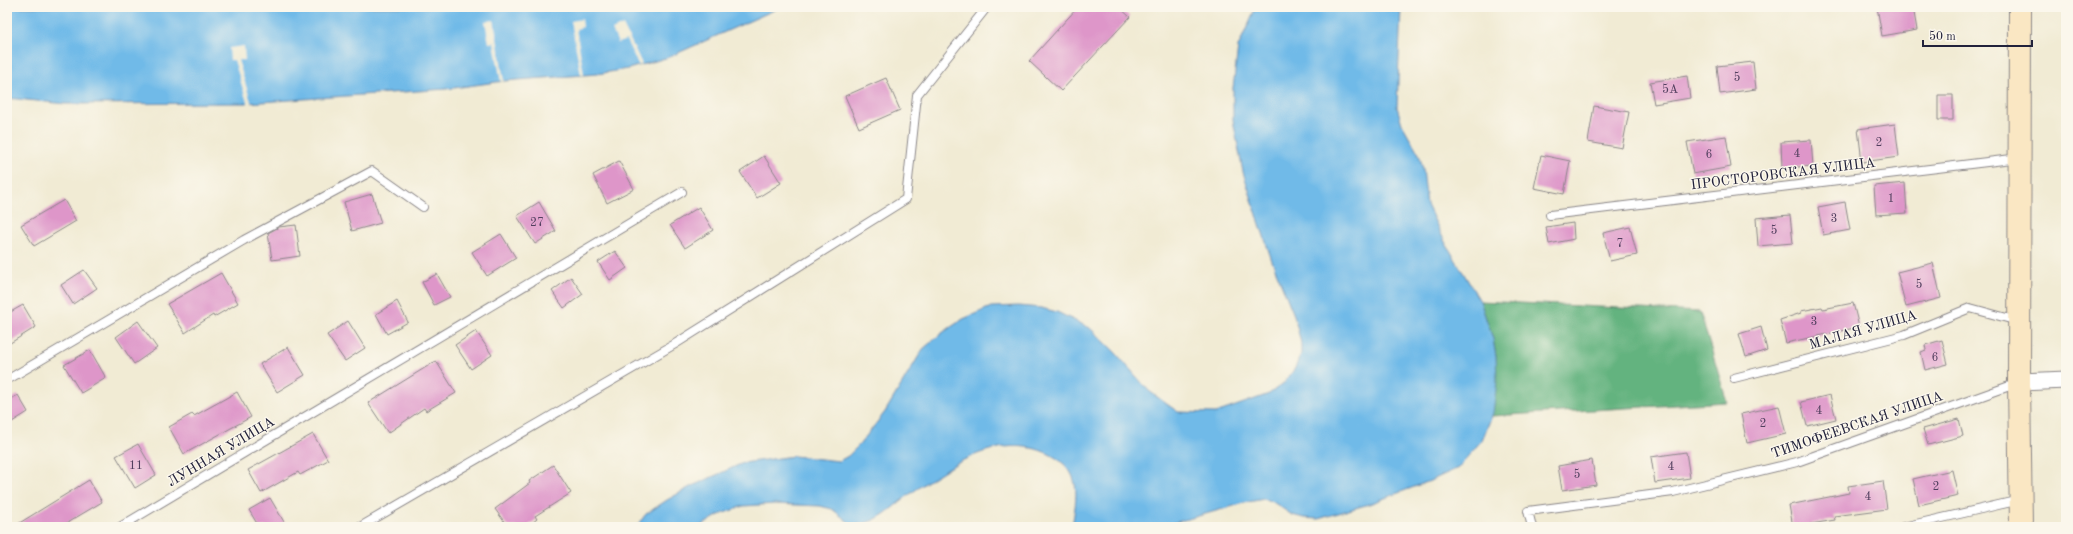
<svg xmlns="http://www.w3.org/2000/svg" width="2073" height="534" font-family="'Old Standard TT',serif">
	<rect width="100%" height="100%" fill="#fbf7ec"/>
	<filter id="ink" filterUnits="userSpaceOnUse"><feTurbulence type="fractalNoise" baseFrequency=".025" numOctaves="2"/><feDisplacementMap in="SourceGraphic" scale="8" xChannelSelector="R" yChannelSelector="G"/><feConvolveMatrix kernelMatrix="1 2 1 2 8 2 1 2 1" color-interpolation-filters="sRGB"/></filter>
	<filter id="wash" filterUnits="userSpaceOnUse"><feTurbulence type="fractalNoise" baseFrequency=".012" numOctaves="4" result="noise"/><feDisplacementMap in="SourceGraphic" scale="16" xChannelSelector="R" yChannelSelector="G"/><feGaussianBlur stdDeviation="0.9" result="paint"/><feColorMatrix in="noise" values="0 0 0 0 0 0 0 0 0 0 0 0 0 0 0 0 0 1.4 0 .05"/><feComposite in="paint" operator="in"/></filter>
	<g filter="url(#wash)">
		<rect width="100%" height="100%" fill="#f1ebd4"/>
		<!-- forest -->
		<path fill="#63b37f" stroke="#426a5d" d="M 1480,301 L 1700,312 L 1727,402 L 1492,416 L 1496,357 L 1493,339 Z"/>
		<!-- water -->
		<path fill="#6fbae8" stroke="#486e92" d="M 7,7 L 781,7 L 669,57 L 628,69 L 597,74 L 504,81 L 446,89 L 247,103 L 66,104 L 7,98 Z
			M 1256,7 L 1401,7 L 1397,107 L 1402,124 L 1419,154 L 1423,169 L 1427,205 L 1445,242 L 1480,301 L 1493,339 L 1496,357 L 1497,381 L 1493,413 L 1482,440 L 1458,468 L 1430,481 L 1369,504 L 1318,519 L 1304,518 L 1292,515 L 1273,502 L 1264,499 L 1248,502 L 1159,527 L 1072,527 C 1077,495 1083,471 1049,454 C 999,430 945,468 906,497 C 889,510 874,526 851,524 L 832,509 L 820,506 L 774,504 L 743,506 L 719,515 L 699,527 L 636,527 L 646,514 L 667,500 L 690,487 L 743,463 L 794,456 L 839,461 L 848,456 L 860,444 L 885,412 L 923,349 L 942,333 L 963,319 L 991,307 L 1019,306 L 1041,308 L 1057,312 L 1090,328 L 1114,351 L 1149,391 L 1178,412 L 1216,413 L 1269,394 L 1285,382 L 1295,368 L 1301,354 L 1301,343 L 1294,315 L 1272,261 L 1243,172 L 1233,120 L 1233,88 L 1238,47 Z"/>
		<!-- pier -->
		<path fill="#f1ebd4" d="M 582,19 L 583,27 L 576,29 L 584,75 L 581,75 L 571,21 Z
			M 494,20 L 504,81 L 501,82 L 494,42 L 489,43 L 485,21 Z
			M 623,25 L 642,64 L 639,66 L 626,40 L 618,43 L 612,30 Z
			M 244,46 L 245,60 L 238,60 L 252,105 L 248,105 L 234,60 L 230,60 L 229,48 Z"/>
		<g id="blocks">
			<!-- building -->
			<path fill="#de96c9" d="M 1078,7 L 1119,7 L 1130,17 L 1061,91 L 1029,61 Z
				M 1877,7 L 1913,7 L 1917,30 L 1882,36 Z
				M 1753,62 L 1756,89 L 1720,94 L 1717,66 Z
				M 1687,76 L 1690,98 L 1654,104 L 1650,82 Z
				M 886,78 L 900,110 L 859,128 L 845,96 Z
				M 1938,95 L 1953,95 L 1953,120 L 1938,120 Z
				M 1594,106 L 1629,112 L 1622,148 L 1588,142 Z
				M 1895,124 L 1899,157 L 1862,162 L 1858,129 Z
				M 1726,136 L 1731,167 L 1693,174 L 1687,142 Z
				M 1811,140 L 1813,166 L 1782,168 L 1781,142 Z
				M 1541,155 L 1570,161 L 1564,194 L 1534,188 Z
				M 764,156 L 781,183 L 757,198 L 740,172 Z
				M 619,161 L 634,189 L 607,203 L 593,175 Z
				M 1905,183 L 1907,213 L 1876,215 L 1874,186 Z
				M 372,194 L 381,223 L 352,231 L 344,202 Z
				M 64,200 L 76,221 L 34,246 L 21,225 Z
				M 539,202 L 556,231 L 535,244 L 517,216 Z
				M 1845,202 L 1850,230 L 1823,235 L 1818,207 Z
				M 699,207 L 713,230 L 685,248 L 670,225 Z
				M 1790,215 L 1793,243 L 1758,246 L 1756,218 Z
				M 1573,223 L 1574,239 L 1549,244 L 1546,227 Z
				M 296,225 L 300,256 L 272,260 L 268,233 L 279,227 Z
				M 1630,227 L 1637,255 L 1610,261 L 1603,233 Z
				M 501,234 L 516,258 L 487,276 L 472,252 Z
				M 615,251 L 627,268 L 610,280 L 598,262 Z
				M 1933,263 L 1941,298 L 1906,307 L 1897,272 Z
				M 84,270 L 97,288 L 73,304 L 61,285 Z
				M 221,273 L 238,303 L 214,317 L 213,315 L 185,333 L 167,304 Z
				M 437,274 L 450,297 L 434,305 L 422,282 Z
				M 571,277 L 583,294 L 564,308 L 552,291 Z
				M 397,301 L 408,322 L 387,334 L 376,314 Z
				M 1853,303 L 1859,327 L 1786,343 L 1780,320 L 1801,313 L 1801,311 L 1822,307 L 1823,309 Z
				M 23,305 L 36,327 L 7,345 L 7,314 Z
				M 138,321 L 157,348 L 134,364 L 116,337 Z
				M 348,321 L 365,348 L 345,361 L 327,335 Z
				M 1761,327 L 1767,350 L 1746,357 L 1739,334 Z
				M 476,331 L 492,355 L 471,369 L 455,345 Z
				M 1942,340 L 1948,364 L 1925,370 L 1921,352 L 1926,350 L 1925,345 Z
				M 288,347 L 305,375 L 277,392 L 260,364 Z
				M 90,350 L 106,378 L 81,393 L 64,365 Z
				M 436,361 L 456,393 L 426,411 L 424,408 L 388,433 L 368,403 Z
				M 237,392 L 251,417 L 184,454 L 169,427 L 192,414 L 194,416 Z
				M 18,395 L 28,412 L 12,422 L 7,414 L 7,401 Z
				M 1830,395 L 1836,419 L 1807,426 L 1801,402 Z
				M 1779,406 L 1786,434 L 1747,443 L 1741,414 Z
				M 1959,419 L 1963,436 L 1928,445 L 1923,429 Z
				M 313,434 L 328,460 L 300,475 L 298,472 L 261,493 L 248,470 Z
				M 138,444 L 156,475 L 135,488 L 116,456 Z
				M 1686,452 L 1690,478 L 1655,483 L 1651,457 Z
				M 1592,460 L 1596,485 L 1562,490 L 1558,466 Z
				M 553,465 L 571,493 L 535,516 L 537,519 L 527,527 L 508,527 L 495,509 L 530,483 L 529,481 Z
				M 1952,470 L 1958,496 L 1919,505 L 1913,479 Z
				M 89,480 L 102,502 L 60,527 L 13,527 Z
				M 1883,481 L 1887,509 L 1834,516 L 1835,520 L 1793,527 L 1789,505 L 1849,493 L 1848,486 Z
				M 270,498 L 287,527 L 259,527 L 249,510 Z"/>
		</g>
	</g>
	<g filter="url(#ink)">
		<use href="#blocks" fill-opacity="0" stroke="#8a8688" stroke-width="1"/>
		<g fill="none" stroke-linecap="round" stroke-linejoin="round">
			<defs>
				<path id="lane" d="M 1550,215 L 2020,158
					M 1734,378 L 1904,335 L 1970,308 L 2018,321
					M 7,380 L 244,240 L 372,171 L 423,207
					M 120,527 L 682,192
					M 360,527 L 675,344 L 906,199 L 917,95 L 987,7
					M 1532,527 L 1528,511 L 1673,492 L 1797,462 L 2018,383
					M 1903,527 L 2020,500"/>
				<path id="street" d="M 2019,382 L 2066,380"/>
				<path id="secondary" d="M 2020,7 L 2019,382 L 2021,527"/>
			</defs>
			<!-- lane casing -->
			<use href="#lane" stroke="#8a8688" stroke-width="10"/>
			<!-- street casing -->
			<use href="#street" stroke="#8a8688" stroke-width="19"/>
			<!-- secondary casing -->
			<use href="#secondary" stroke="#8a8688" stroke-width="24"/>
			<!-- lane -->
			<use href="#lane" stroke="#fff" stroke-width="8"/>
			<!-- street -->
			<use href="#street" stroke="#fff" stroke-width="17"/>
			<!-- secondary -->
			<use href="#secondary" stroke="#fae7c3" stroke-width="22"/>
		</g>
	</g>
	<g text-anchor="middle" dominant-baseline="central" stroke-width="3" stroke-linejoin="round" paint-order="stroke">
		<!-- number labels -->
		<g font-size="12" fill="#513f5e">
			<text x="1737" y="78">5</text>
			<text x="1670" y="90">5А</text>
			<text x="1879" y="143">2</text>
			<text x="1797" y="154">4</text>
			<text x="1709" y="155">6</text>
			<text x="1891" y="199">1</text>
			<text x="1834" y="219">3</text>
			<text x="537" y="223">27</text>
			<text x="1774" y="231">5</text>
			<text x="1620" y="244">7</text>
			<text x="1919" y="285">5</text>
			<text x="1814" y="322">3</text>
			<text x="1935" y="358">6</text>
			<text x="1819" y="411">4</text>
			<text x="1763" y="424">2</text>
			<text x="136" y="466">11</text>
			<text x="1671" y="467">4</text>
			<text x="1577" y="475">5</text>
			<text x="1936" y="487">2</text>
			<text x="1868" y="497">4</text>
		</g>
		<!-- street labels -->
		<g font-size="14" fill="#22223b" stroke="#fbf7ec">
			<text transform="translate(1783 174) rotate(-7)">ПРОСТОРОВСКАЯ УЛИЦА</text>
			<text transform="translate(1863 330) rotate(-16)">МАЛАЯ УЛИЦА</text>
			<text transform="translate(1857 425) rotate(-19)">ТИМОФЕЕВСКАЯ УЛИЦА</text>
			<text transform="translate(221 452) rotate(-31)">ЛУННАЯ УЛИЦА</text>
		</g>
	</g>
	<!-- margin -->
	<rect width="2073" height="534" fill="none" stroke="#fbf7ec" stroke-width="24"/>
	<!-- scale -->
	<path d="M1923 40v6h109v-6" fill="none" stroke="#22223b" stroke-width="2"/>
	<text x="1929" y="40" font-size="12" fill="#22223b" stroke="#fbf7ec" stroke-width="3" paint-order="stroke">50 m</text>
</svg>
